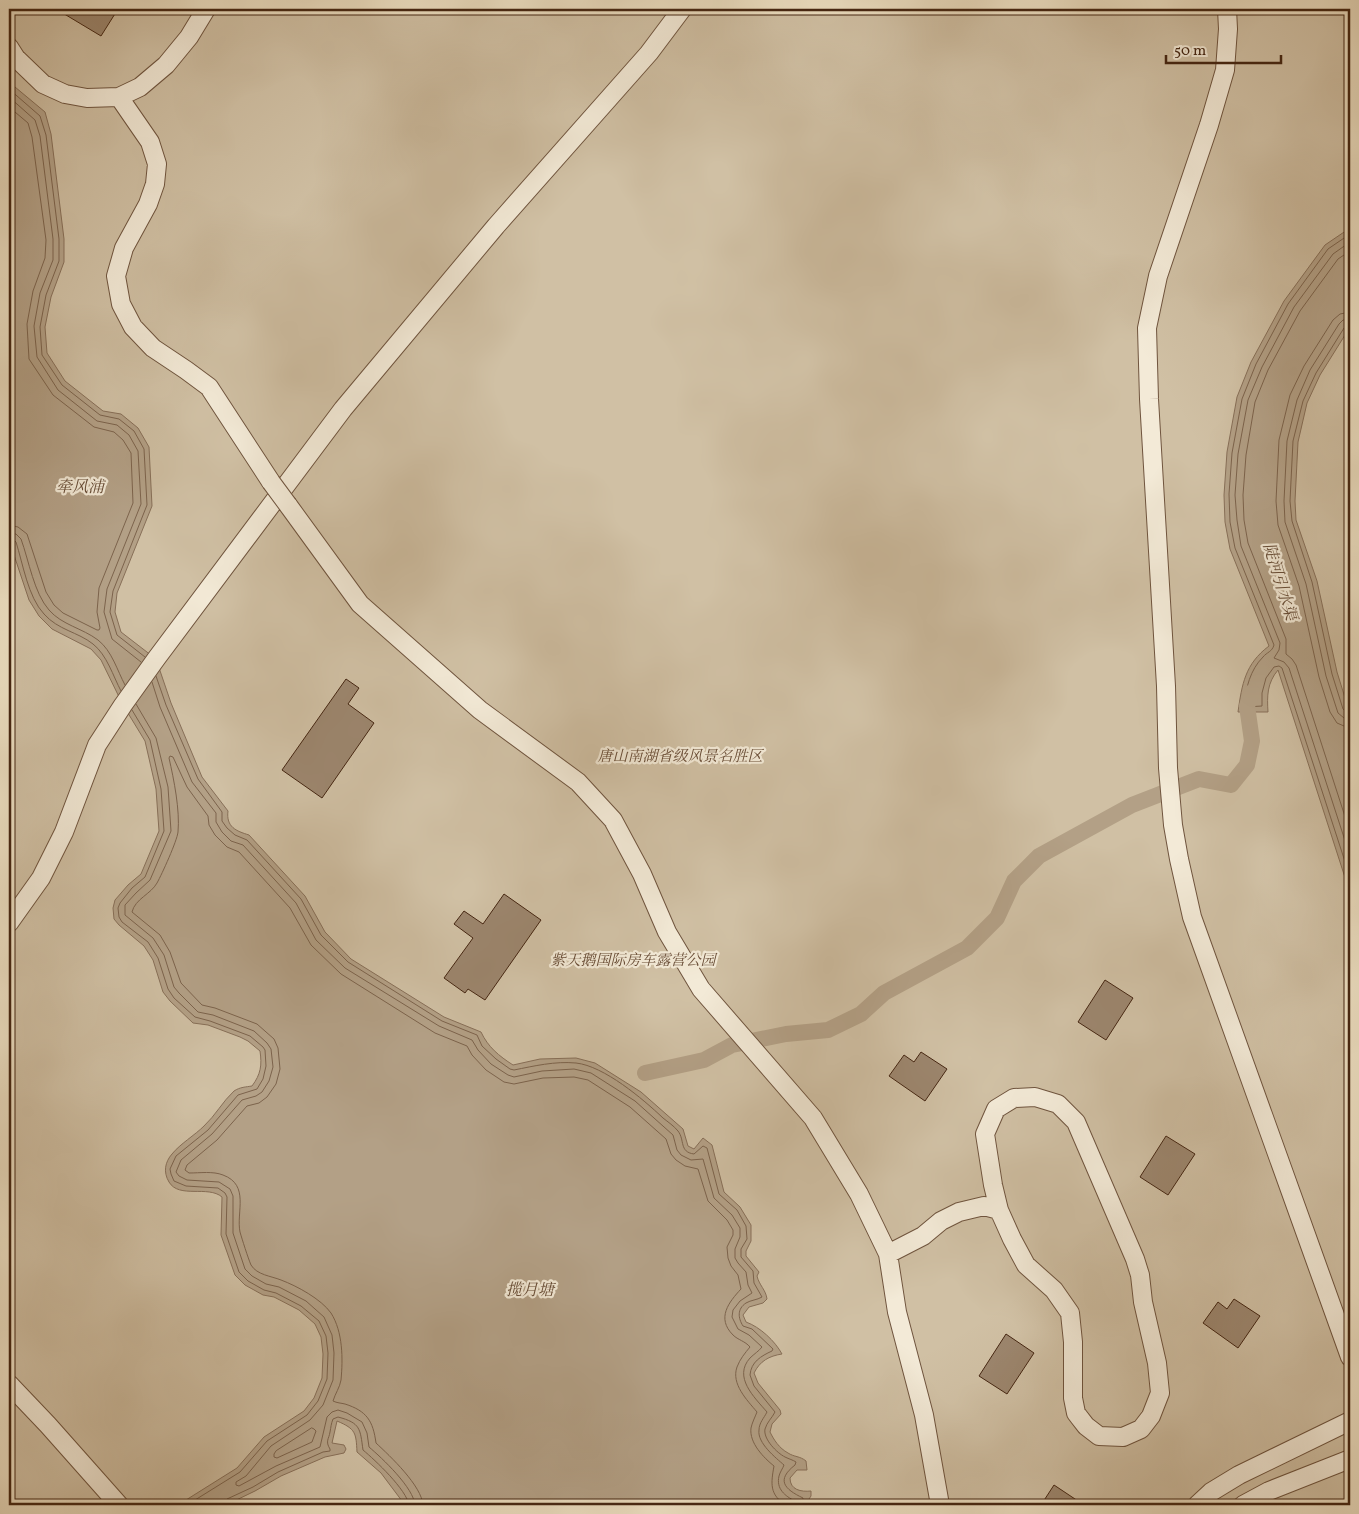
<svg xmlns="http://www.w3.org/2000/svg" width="1359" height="1514" font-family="Vollkorn,'Noto Serif SC',serif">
	<rect width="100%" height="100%" fill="#ecdfc2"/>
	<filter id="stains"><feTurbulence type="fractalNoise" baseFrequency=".004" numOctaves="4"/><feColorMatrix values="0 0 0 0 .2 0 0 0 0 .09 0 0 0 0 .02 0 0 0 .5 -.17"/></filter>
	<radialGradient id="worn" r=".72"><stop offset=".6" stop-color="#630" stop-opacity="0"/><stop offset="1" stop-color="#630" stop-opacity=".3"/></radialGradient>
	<!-- green -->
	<path fill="#d0c0a4" stroke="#8a735b" d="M 9,9 L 1350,9 L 1350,1505 L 9,1505 Z"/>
	<!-- water -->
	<path fill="#b3a086" stroke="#876f58" d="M 9,82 L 45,112 L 51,134 L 64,239 L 64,262 L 51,297 L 45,327 L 47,353 L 65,381 L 103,411 L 121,414 L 138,428 L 149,447 L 152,506 L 117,593 L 115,612 L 121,632 L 156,659 L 171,703 L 202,777 L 228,811 C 226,827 236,831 249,835 L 305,896 L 325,932 L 351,959 L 444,1017 L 481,1032 C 488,1047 499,1056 513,1065 L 540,1059 L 576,1058 L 595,1063 L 641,1092 L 683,1129 L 688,1146 L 694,1149 L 703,1138 L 712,1145 L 724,1192 L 740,1207 L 751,1225 L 751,1241 L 746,1251 L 746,1256 L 759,1272 L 757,1276 C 759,1285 766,1290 767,1299 L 763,1303 L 749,1307 L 743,1315 L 746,1322 C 760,1327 775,1341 782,1354 C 769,1356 760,1361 754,1373 L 758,1383 L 780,1410 L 781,1414 L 772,1424 L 770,1432 C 774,1440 779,1448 788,1453 C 794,1457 800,1456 806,1461 L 807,1470 L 797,1470 L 790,1478 C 790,1490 801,1492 811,1491 L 811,1496 L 805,1505 L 405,1505 L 381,1473 L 357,1452 C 356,1433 356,1429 337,1421 L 332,1443 L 344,1445 L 346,1449 L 344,1453 L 325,1457 L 281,1476 L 255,1491 L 226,1505 L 178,1505 L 237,1468 L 264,1437 L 304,1411 L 314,1398 L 322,1378 L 323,1354 L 321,1337 L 315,1324 L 299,1310 L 274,1297 L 263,1295 L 245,1285 L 235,1275 L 221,1235 L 222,1197 C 208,1185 179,1199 169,1182 C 163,1172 165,1162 172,1154 C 180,1144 195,1135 204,1126 C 215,1116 223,1101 234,1091 C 240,1087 246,1087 252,1086 C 261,1074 262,1065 260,1051 L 248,1041 L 240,1037 L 208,1025 L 193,1023 L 170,1001 L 163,992 L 153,960 L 144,946 L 119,925 L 114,919 L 113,908 L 115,900 L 128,885 L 141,874 L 159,831 L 156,789 L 145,741 L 123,705 L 101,660 L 91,649 L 52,629 L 39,616 L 29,600 L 9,540 Z
		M 1350,228 L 1350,327 L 1320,375 L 1307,403 L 1298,442 L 1295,501 L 1296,520 L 1317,581 L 1337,672 L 1350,714 L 1350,893 L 1278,670 C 1267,683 1267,696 1268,712 L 1238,712 C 1242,684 1245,664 1269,646 L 1230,549 L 1225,522 L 1224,495 L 1227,452 L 1237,397 L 1251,362 L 1284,301 L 1325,245 Z"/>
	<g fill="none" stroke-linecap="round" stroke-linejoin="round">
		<!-- shore -->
		<path stroke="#7c634c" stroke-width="1" d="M 9,89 L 40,116 L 46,135 L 59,239 L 59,261 L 46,295 L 40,327 L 42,355 L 62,385 L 100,415 L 119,419 L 134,431 L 144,449 L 147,505 L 113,591 L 110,612 L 117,635 L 145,657
			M 9,97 L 35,120 L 40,136 L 53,239 L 53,260 L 40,293 L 34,326 L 37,357 L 58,390 L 97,421 L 117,425 L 129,435 L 138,451 L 141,504 L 107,589 L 104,612 L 112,639 L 141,662
			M 9,107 L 28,123 L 32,137 L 46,240 L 45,258 L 33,291 L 27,324 L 29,359 L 53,395 L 94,427 L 114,432 L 123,440 L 131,453 L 133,503 L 99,588 L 97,612 L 100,628 L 99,630 L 97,630 L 63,613 L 54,605 L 46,592 L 27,534 L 18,527 L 9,525
			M 1350,234 L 1328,249 L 1288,304 L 1256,364 L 1242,399 L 1232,453 L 1229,494 L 1230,522 L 1235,548 L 1274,645 C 1272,652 1267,652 1263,657 C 1250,670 1246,688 1244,705 L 1246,707 L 1262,706 L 1262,693 L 1266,678 L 1274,667 L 1279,666 L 1282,668 L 1350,877
			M 1350,242 L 1333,254 L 1294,307 L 1262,367 L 1248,400 L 1238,454 L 1235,495 L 1237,520 L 1241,546 L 1280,643 L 1279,650 L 1274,658 L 1284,662 L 1289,668 L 1350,856
			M 1350,251 L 1338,259 L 1300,311 L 1268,370 L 1255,402 L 1246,455 L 1243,495 L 1244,520 L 1248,543 L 1286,639 L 1286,654 L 1292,659 L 1296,665 L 1350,832
			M 1350,312 L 1340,314 L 1333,320 L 1304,366 L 1290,395 L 1279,440 L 1276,501 L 1278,525 L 1299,586 L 1319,677 L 1330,712 L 1337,723 L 1344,726 L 1350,726
			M 1350,319 L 1343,320 L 1339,324 L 1310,370 L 1297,400 L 1287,441 L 1284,501 L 1285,522 L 1306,584 L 1326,676 L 1338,713 L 1344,718 L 1350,719
			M 1350,325 L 1347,326 L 1344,328 L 1316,373 L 1303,401 L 1293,441 L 1290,501 L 1292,521 L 1312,582 L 1332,674 L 1343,709 L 1346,712 L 1350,712
			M 9,533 L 16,534 L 21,539 C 29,561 34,593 49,610 C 62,625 82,628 98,640 C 112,651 117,670 125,685
			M 9,539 L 13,539 L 16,542 C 23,564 28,597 44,614 C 58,630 78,632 93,644 C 107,655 113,676 121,691
			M 156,676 L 166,705 L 198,779 L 222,812 L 222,821 L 227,828 L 235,835 L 247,840 L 301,899 L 321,935 L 348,962 L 442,1021 L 477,1035 L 482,1046 L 496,1059 L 510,1069 L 514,1070 C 534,1066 555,1061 576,1063 C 604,1066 643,1099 663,1118 C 668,1122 674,1126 678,1131 C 685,1140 679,1152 694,1154 L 703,1146 L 707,1148 L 719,1194 L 737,1210 L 746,1226 L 747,1239 L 741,1249 L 741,1257 L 753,1271 L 754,1283 L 762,1297 C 757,1300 751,1300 746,1303 C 737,1309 738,1318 743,1326 L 752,1329 L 773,1349 L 772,1351 C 761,1356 751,1362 750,1375 L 754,1386 L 775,1412 C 772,1418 767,1422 765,1429 C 763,1439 777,1453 785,1457 C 789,1459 793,1460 796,1462 L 795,1465 C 776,1480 784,1489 803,1498 L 802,1505
			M 152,682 L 160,707 L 192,782 L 216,813 L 216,822 L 222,832 L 231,841 L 243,845 L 296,903 L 316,940 L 345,968 L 439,1026 L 472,1040 L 478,1050 L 491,1064 L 508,1075 L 514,1077 L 542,1071 L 574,1069 L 591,1073 L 635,1101 L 673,1135 L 677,1150 L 681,1155 L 691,1160 L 703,1159 L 714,1198 L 732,1215 L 740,1228 L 740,1237 L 735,1249 L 735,1258 L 738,1263 L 746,1272 L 748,1285 L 752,1293 L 740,1301 L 733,1310 L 732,1317 L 738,1329 L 749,1335 L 762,1347 C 759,1351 754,1354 750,1358 C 733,1377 754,1397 767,1412 C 764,1418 759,1423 759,1430 C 757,1443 776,1458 784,1465 C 783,1468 780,1472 779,1476 C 776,1489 785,1496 795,1501 L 796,1505
			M 136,704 L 156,738 L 168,787 L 171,831 L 150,880 L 136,893 L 125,905 L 125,915 L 153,938 L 164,955 L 174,987 L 179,993 L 198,1012 L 213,1015 L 254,1031 L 267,1043 L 271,1049 L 273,1067 L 269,1081 L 262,1092 L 256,1096 L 242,1100 L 212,1134 L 181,1160 L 176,1172 L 179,1176 L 187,1180 L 219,1182 L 230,1189 L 233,1196 L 233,1233 L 245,1269 L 252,1276 L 266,1284 L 279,1287 L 306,1301 L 324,1317 L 332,1335 L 334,1353 L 333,1380 L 323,1405 L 310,1420 L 271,1446 L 246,1476 L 236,1482 L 236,1485 L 239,1486 L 276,1466 L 320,1447 L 327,1417 L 332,1412 L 338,1410 L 347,1413 L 362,1422 L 367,1433 L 369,1447 C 382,1458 414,1488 415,1505
			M 132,710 L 150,740 L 161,789 L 164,831 L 145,877 L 132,888 L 120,903 L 118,908 L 119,917 L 122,922 L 148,942 L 158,958 L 168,989 L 174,998 L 195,1017 L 210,1021 L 250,1036 L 263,1047 L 265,1050 L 266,1066 L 263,1079 L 257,1089 L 238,1095 L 208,1130 L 176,1156 L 170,1169 L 171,1174 L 174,1181 L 186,1186 L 218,1188 L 225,1193 L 227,1197 L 226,1234 L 239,1272 L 248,1281 L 264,1290 L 276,1293 L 301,1306 L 319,1321 L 326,1336 L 328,1353 L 327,1379 L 318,1401 L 307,1415 L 267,1441 L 240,1472 L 187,1505
			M 312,1428 L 314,1429 L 316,1431 L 312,1442 L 277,1458 L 274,1457 L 274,1454 L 276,1451 Z
			M 224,1505 L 225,1502 L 227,1499 L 253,1487 L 278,1472 L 323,1452 L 330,1451 L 330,1449 C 325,1441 329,1439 330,1432 C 331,1427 331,1424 333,1419 L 338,1417 C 361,1423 360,1429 363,1450 C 375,1460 407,1490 409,1505
			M 423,1505 C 422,1486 390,1456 376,1443 C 373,1421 367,1411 345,1404 C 341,1403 337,1403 333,1401 C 335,1394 340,1387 341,1380 C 343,1359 343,1332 331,1313 C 321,1299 297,1286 281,1280 C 271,1276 257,1275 251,1265 C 248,1258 242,1239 240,1232 C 236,1212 250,1185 223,1175 C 213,1171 200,1173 189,1173 L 185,1170 L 187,1165 L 217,1140 L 247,1106 L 259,1103 L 267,1097 L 276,1084 L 280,1069 L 278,1048 L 274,1039 L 257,1024 L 215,1008 L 202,1005 L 181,983 L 170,952 L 160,935 L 132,912 C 135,899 151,894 157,883 C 162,874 177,841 178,832 C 180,810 174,780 169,758 L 170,756 L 173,757 L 187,787 L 208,816 L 209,825 L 215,835 L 227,847 L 239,852 L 290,908 L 311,945 L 341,974 L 435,1033 L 467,1046 L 472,1055 L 486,1070 L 504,1082 L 514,1084 L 543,1078 L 574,1077 L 588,1080 L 630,1107 L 666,1139 L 671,1154 L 676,1160 L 685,1166 L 698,1169 L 708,1201 L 727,1220 L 733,1230 L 733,1235 L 727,1247 L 728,1258 L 731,1266 L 738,1275 L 741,1289 C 729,1302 716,1318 733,1335 C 738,1340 745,1341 750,1347 C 745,1353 740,1359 737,1367 C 731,1384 747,1400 757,1412 C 755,1417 752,1423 751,1428 C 749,1443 764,1458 774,1466 C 771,1483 769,1495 786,1505"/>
		<!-- canal -->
		<path stroke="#b3a086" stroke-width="16" d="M 645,1073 L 704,1060 L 732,1045 L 786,1034 L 828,1030 L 861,1014 L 884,993 L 967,948 L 997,918 L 1014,881 L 1039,856 L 1132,805 L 1199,779 L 1231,785 L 1247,765 L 1252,741 L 1247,706 L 1252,692"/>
	</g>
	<!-- building -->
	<path fill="#9c866e" stroke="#452612" d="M 56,9 L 118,9 L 101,36 Z
		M 346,679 L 359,688 L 348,704 L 374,723 L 322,798 L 282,770 Z
		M 504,894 L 541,920 L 485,1000 L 468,989 L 465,993 L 444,978 L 473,938 L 454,924 L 464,911 L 483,924 Z
		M 1105,980 L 1133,998 L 1106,1040 L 1078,1022 Z
		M 921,1052 L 947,1069 L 925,1101 L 889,1076 L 904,1055 L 914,1062 Z
		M 1166,1136 L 1195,1154 L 1168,1195 L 1140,1177 Z
		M 1234,1299 L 1260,1316 L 1238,1348 L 1203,1323 L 1218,1302 L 1227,1309 Z
		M 1006,1334 L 1034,1353 L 1007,1394 L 979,1376 Z
		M 1054,1485 L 1084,1505 L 1041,1505 Z"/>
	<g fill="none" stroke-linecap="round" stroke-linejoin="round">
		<defs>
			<path id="minor" d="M 1227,9 L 1228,29 L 1225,70 L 1209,125 L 1158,276 L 1147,328 L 1149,399 L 1166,686 L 1168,768 L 1173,825 L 1179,859 L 1192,917 L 1350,1357
				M 9,47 L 16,58 L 43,84 L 65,94 L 87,98 L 119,97 L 140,87 L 166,65 L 189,37 L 206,9
				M 119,97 L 150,142 L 157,164 L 155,184 L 148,204 L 124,248 L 116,276 L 121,304 L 133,327 L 153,348 L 186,370 L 209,387 L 271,482
				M 288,505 L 360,604 L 480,710 L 578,782 L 613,820 L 642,874 L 667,932 L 701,989 L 813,1118 L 859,1194 L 888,1254 L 897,1312 L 924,1415 L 940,1505
				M 9,923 L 41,878 L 64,832 L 97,745 L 123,705 L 156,659 L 343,409 L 496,226 L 649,53 L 682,9
				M 888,1254 L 923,1236 L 941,1221 L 959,1212 L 984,1206 L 999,1210 L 1012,1239 L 1026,1265 L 1054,1290 L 1070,1313 L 1073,1342 L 1073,1398 L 1076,1413 L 1079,1417 L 1086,1426 L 1099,1436 L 1123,1437 L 1141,1429 L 1151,1416 L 1160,1393 L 1157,1363 L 1143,1302 L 1140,1275 L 1135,1259 L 1076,1122 L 1058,1104 L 1035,1097 L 1014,1098 L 996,1109 L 985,1134 L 993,1185 L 999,1210
				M 9,1384 L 48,1425 L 119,1505
				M 1197,1505 L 1211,1492 L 1239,1475 L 1350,1421
				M 1243,1505 L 1269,1491 L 1350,1459"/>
		</defs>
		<!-- minor casing -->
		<use href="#minor" stroke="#6f543e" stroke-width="20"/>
		<!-- minor -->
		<use href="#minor" stroke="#f3ead7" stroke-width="18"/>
		<defs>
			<path id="minor-bridge" d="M 271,482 L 288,505"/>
		</defs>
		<!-- minor-bridge casing -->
		<use href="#minor-bridge" stroke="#6f543e" stroke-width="20" stroke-linecap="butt"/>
		<!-- minor-bridge -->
		<use href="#minor-bridge" stroke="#f3ead7" stroke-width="18"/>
	</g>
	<g text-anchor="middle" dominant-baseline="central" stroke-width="4.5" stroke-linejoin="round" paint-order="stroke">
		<!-- park labels -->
		<g font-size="15" font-style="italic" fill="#684c36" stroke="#f3ead7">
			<text x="680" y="757">唐山南湖省级风景名胜区</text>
			<text x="633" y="961">紫天鹅国际房车露营公园</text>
		</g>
		<!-- water labels -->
		<g font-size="16" font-style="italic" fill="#664b35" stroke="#f3ead7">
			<text x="80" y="488">牵风浦</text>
			<text transform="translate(1279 582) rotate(73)">陡河引水渠</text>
			<text x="530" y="1291">揽月塘</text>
		</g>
	</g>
	<!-- margin -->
	<rect width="1359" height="1514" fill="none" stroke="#ecdfc2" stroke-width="30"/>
	<rect x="10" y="10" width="1339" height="1494" fill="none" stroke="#452612" stroke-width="2.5"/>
	<rect x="15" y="15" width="1329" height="1484" fill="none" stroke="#452612"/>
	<!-- scale -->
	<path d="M1166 55v8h115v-8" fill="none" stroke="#452612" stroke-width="2.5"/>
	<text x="1174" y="55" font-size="15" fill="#452612" stroke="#f3ead7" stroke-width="4" paint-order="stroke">50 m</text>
	<rect width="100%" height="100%" filter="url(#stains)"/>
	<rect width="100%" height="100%" fill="url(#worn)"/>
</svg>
